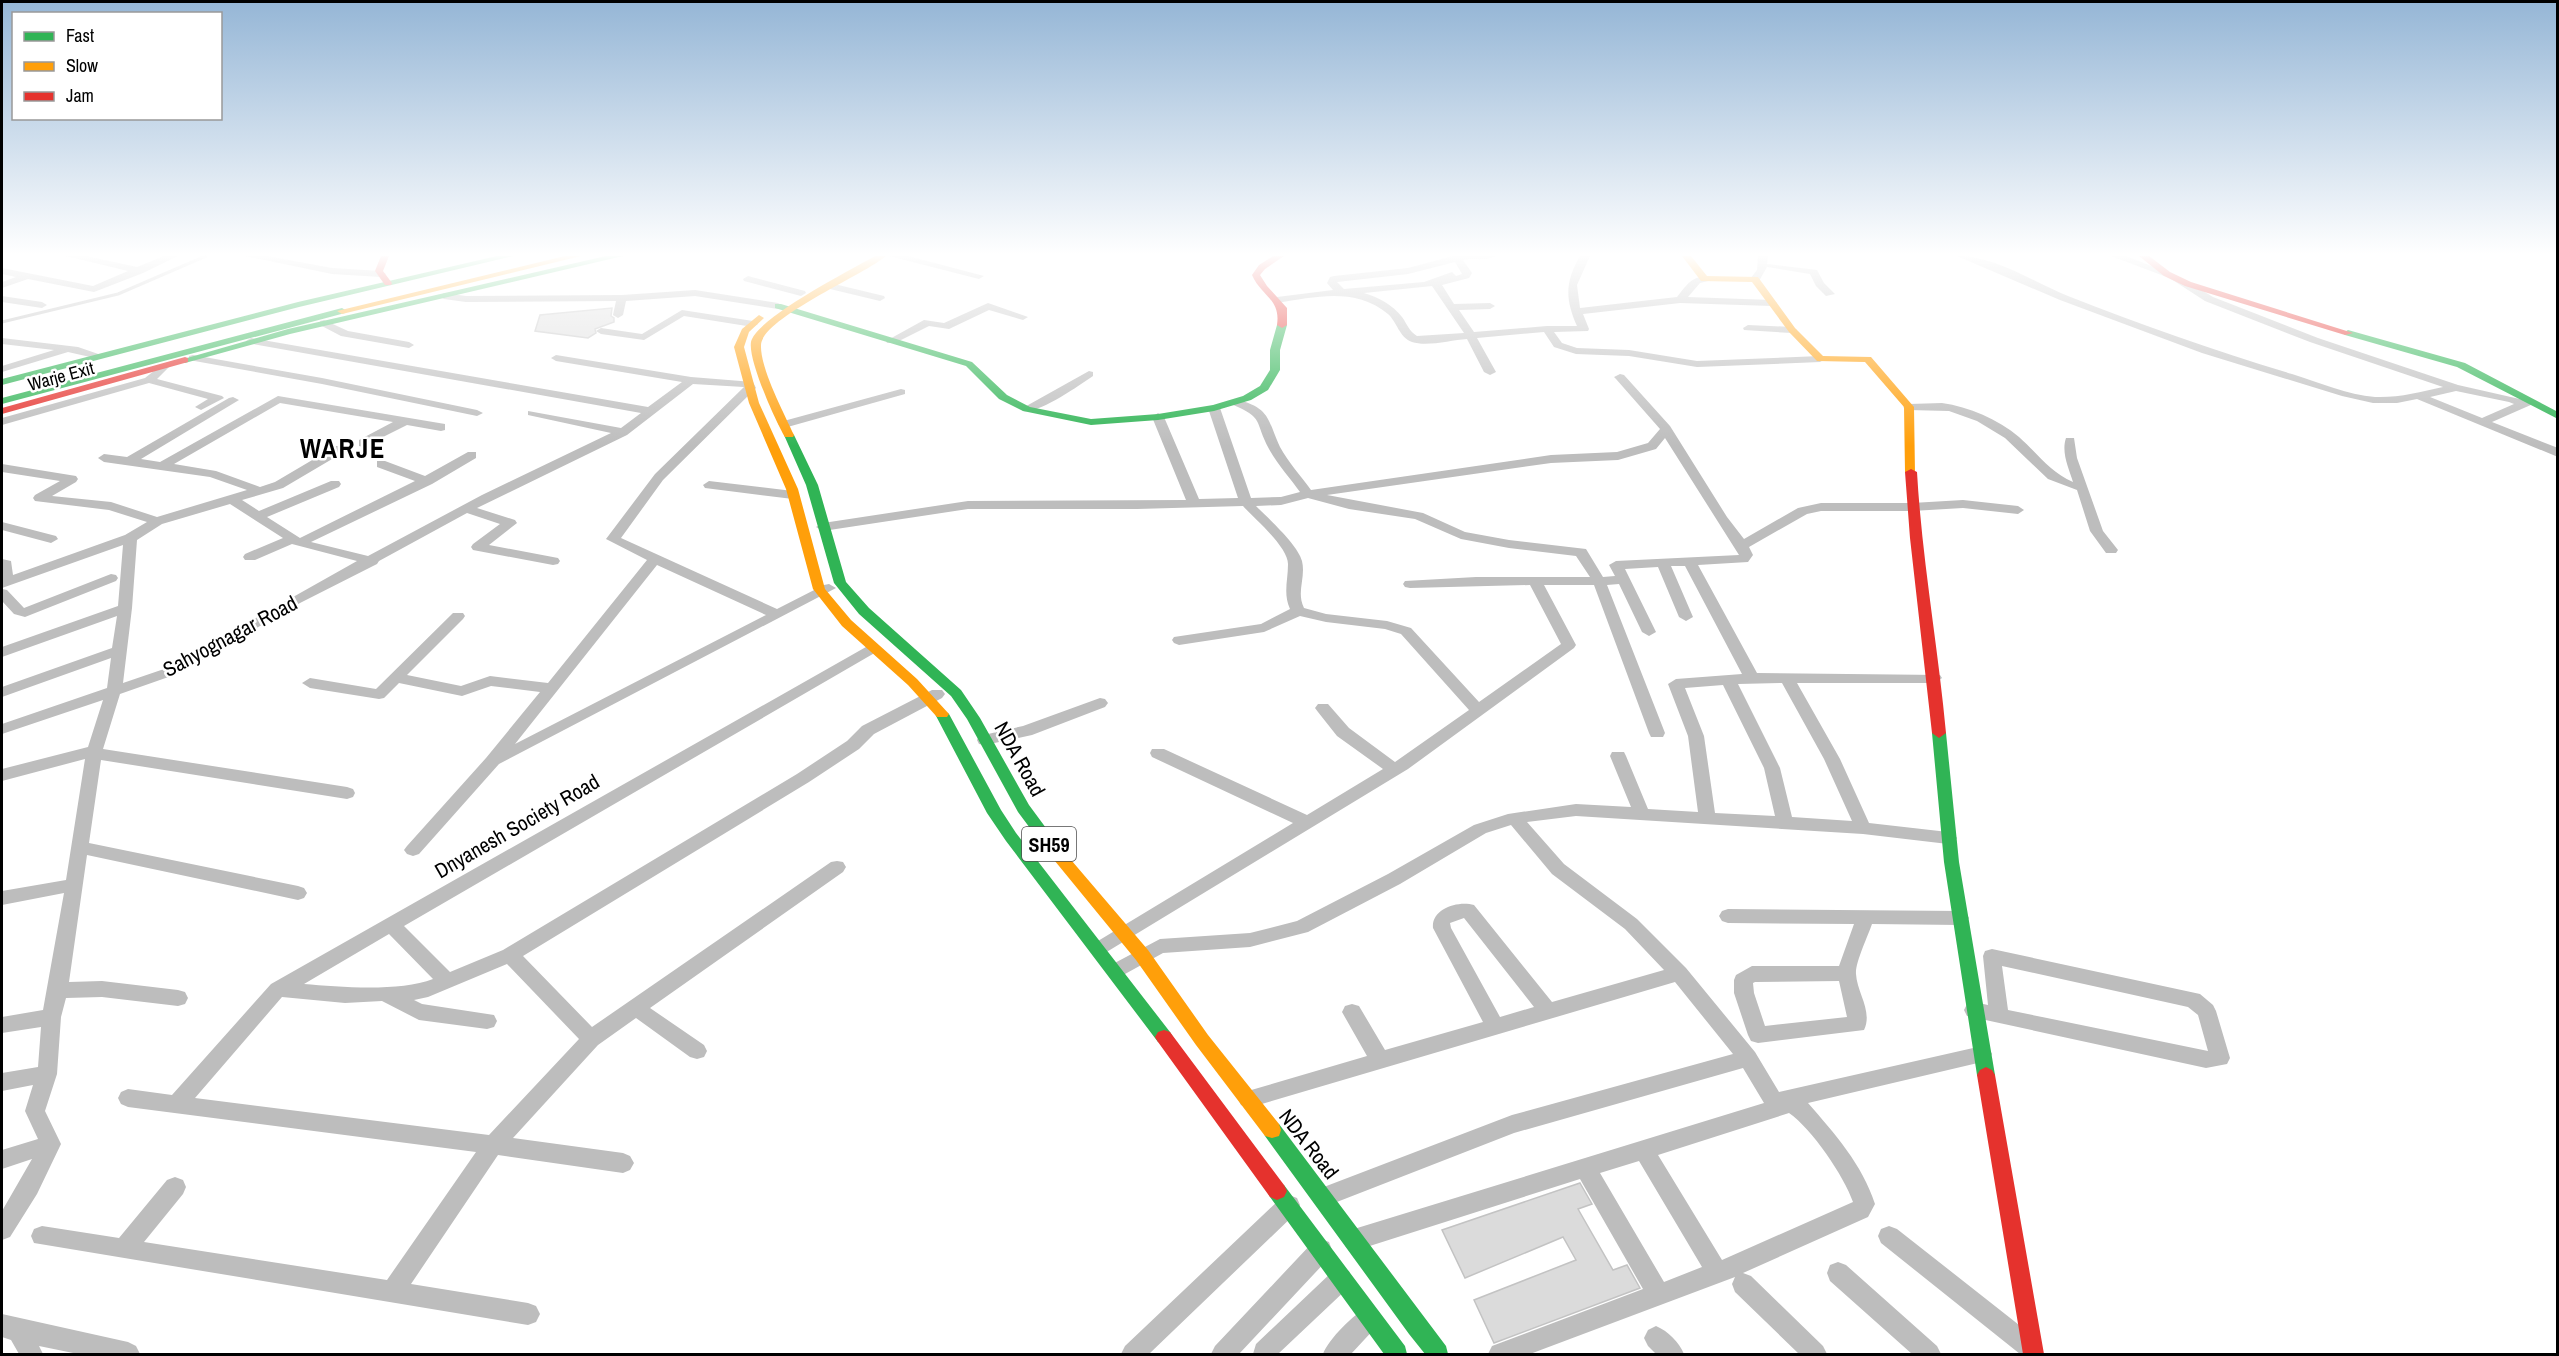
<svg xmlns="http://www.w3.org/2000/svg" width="2559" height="1356" font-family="'Archivo Narrow',sans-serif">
	<rect width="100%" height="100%" fill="#fff"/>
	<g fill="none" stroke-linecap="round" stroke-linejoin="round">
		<!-- stream -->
		<path stroke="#bababa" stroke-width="3" d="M 2,322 L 118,294 L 206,256"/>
	</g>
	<!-- building -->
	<path fill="#dbdbdb" stroke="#c3c3c3" stroke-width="1.5" d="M 612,308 L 611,316 L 614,318 L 614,322 L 595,329 L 596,333 L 588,338 L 535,331 L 540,315 Z
		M 1580,1183 L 1592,1204 L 1578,1209 L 1613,1270 L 1627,1265 L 1640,1288 L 1494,1343 L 1474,1300 L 1576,1260 L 1563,1237 L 1465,1278 L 1442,1230 Z"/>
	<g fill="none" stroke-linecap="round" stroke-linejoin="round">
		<!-- street -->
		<path fill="#bdbdbd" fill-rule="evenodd" d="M 66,256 L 86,256 L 137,267 L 164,256 L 178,256 L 143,273 L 94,292 L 28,279 L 2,288 L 2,282 L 16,277 L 2,274 L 2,268 L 93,286 L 128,271 Z
			M 245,256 L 267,256 L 332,268 L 381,271 L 386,274 L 381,277 L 332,274 Z
			M 889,256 L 908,256 L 984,276 L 979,279 Z
			M 1453,256 L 1495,256 C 1486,262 1472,257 1463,260 L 1472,273 L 1469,278 L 1442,285 L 1454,304 L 1490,303 L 1495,306 L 1490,309 L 1459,310 L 1474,332 L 1547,326 L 1577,326 C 1565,299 1565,282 1580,256 L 1590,256 L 1577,285 L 1580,308 L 1677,297 C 1686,286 1692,275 1708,277 L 1708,281 L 1700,283 L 1688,297 L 1772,300 L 1777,303 L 1772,306 L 1680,303 L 1583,314 L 1589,329 L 1588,331 L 1554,332 L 1562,343 L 1577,348 L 1629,350 L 1697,361 L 1820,356 L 1825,359 L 1820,362 L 1697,367 L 1629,356 L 1576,354 L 1554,347 L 1544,332 L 1477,338 L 1496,372 L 1490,375 L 1484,372 L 1467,339 C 1451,340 1427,347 1412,342 C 1399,337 1397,322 1388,314 C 1355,287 1316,297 1277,303 L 1272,300 L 1277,297 L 1333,290 L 1327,283 L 1330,277 L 1334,276 L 1408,268 ZM 1455,262 L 1462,274 L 1456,276 L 1452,272 L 1424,282 L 1344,289 L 1337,282 L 1408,274 ZM 1432,286 L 1464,333 L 1417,336 C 1409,331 1407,324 1402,317 C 1393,305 1378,297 1364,293 Z
			M 1758,256 L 1768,256 L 1767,264 L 1817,270 L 1824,283 L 1835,294 L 1826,296 L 1816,286 L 1810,274 L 1767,267 L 1759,281 L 1751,281 L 1750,279 L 1757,270 Z
			M 1957,256 C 1996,256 2033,282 2068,296 C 2141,325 2216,351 2292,374 C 2318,382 2348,395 2375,397 C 2398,398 2420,392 2443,387 L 2310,342 L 2205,301 L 2171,279 L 2180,277 L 2213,297 L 2318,338 L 2458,385 L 2524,400 L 2533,400 L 2533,404 L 2492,422 L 2558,448 L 2558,457 L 2417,399 L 2397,403 L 2373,403 L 2342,396 L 2202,353 L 2060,300 ZM 2456,391 L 2509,402 L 2514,404 L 2482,418 L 2430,397 Z
			M 2111,256 L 2126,256 L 2172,274 L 2164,276 Z
			M 748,276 L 805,291 L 806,293 L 801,296 L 744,281 L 743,279 Z
			M 830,283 L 884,296 L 885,298 L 880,301 L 826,288 L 826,284 Z
			M 695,290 L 778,303 L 783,306 L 778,309 L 695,296 L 626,301 L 623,315 L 618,318 L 613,315 L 616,301 L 466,302 L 444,299 L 439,296 L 444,293 L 466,296 L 622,295 Z
			M 2,296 L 42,302 L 47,305 L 42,308 L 2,302 Z
			M 988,303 L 1028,317 L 1023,320 L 989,310 L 949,329 L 929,326 L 895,343 L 887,343 L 886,341 L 924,320 L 944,323 Z
			M 682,310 L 753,321 L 758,324 L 753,327 L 684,316 L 644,340 L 601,334 L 596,331 L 601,328 L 642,334 Z
			M 324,320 L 348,331 L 409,342 L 414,345 L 409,348 L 341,336 L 320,325 L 320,321 Z
			M 1748,325 L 1792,327 L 1797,330 L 1792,333 L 1744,330 L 1743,328 Z
			M 2,338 L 78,347 L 104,356 L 99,359 L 68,352 L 2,372 L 2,366 L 54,350 L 2,344 Z
			M 251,338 L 648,407 L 682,382 L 556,361 L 551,358 L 556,355 L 691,377 L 753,382 L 756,388 L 754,390 L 663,480 L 621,538 L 777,609 L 824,585 L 829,584 L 836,588 L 499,764 L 419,854 L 413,856 L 407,854 L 404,850 L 407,846 L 486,758 L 540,692 L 491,686 L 462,696 L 399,683 L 384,698 L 379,699 L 310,688 L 302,683 L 310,678 L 376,689 L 453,613 L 463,613 L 465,616 L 463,619 L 407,675 L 461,686 L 490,676 L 548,683 L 647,560 L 606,539 L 655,474 L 744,387 L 693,384 L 627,435 L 477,508 L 515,520 L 517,523 L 489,545 L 558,558 L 560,561 L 558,564 L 553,565 L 473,550 L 471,547 L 473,544 L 500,524 L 467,513 L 379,561 L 377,564 L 300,603 L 177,674 L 120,694 L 103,749 L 347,787 L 353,789 L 355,793 L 353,797 L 347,799 L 101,760 L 89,843 L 298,886 L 304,888 L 307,893 L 304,898 L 298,900 L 87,855 L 69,982 L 102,981 L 178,990 L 185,992 L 188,998 L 185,1004 L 178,1006 L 102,997 L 66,998 L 61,1017 L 57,1074 L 45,1111 L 61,1144 L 37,1194 L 10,1237 L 2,1240 L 2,1211 L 32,1159 L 2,1169 L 2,1150 L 38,1139 L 25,1111 L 33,1085 L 2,1091 L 2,1073 L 38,1067 L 41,1027 L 2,1033 L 2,1017 L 43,1010 L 64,893 L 2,905 L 2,891 L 66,880 L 85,759 L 2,781 L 2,769 L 88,747 L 103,700 L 2,734 L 2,724 L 107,688 L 111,658 L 2,697 L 2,687 L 112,648 L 117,616 L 2,657 L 2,647 L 118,606 L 123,545 L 2,588 L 2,559 L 11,561 L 13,575 L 125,535 L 147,522 L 109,510 L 35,501 L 33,498 L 35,495 L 60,481 L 2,472 L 2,464 L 76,476 L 78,479 L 76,482 L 52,496 L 111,502 L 157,517 L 247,490 L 210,477 L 104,462 L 98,458 L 104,454 L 127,457 L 229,398 L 233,397 L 239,400 L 141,459 L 160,462 L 278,396 L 445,424 L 445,430 L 441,431 L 407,425 L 363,447 L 359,446 L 359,440 L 393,422 L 280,403 L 174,464 L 216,471 L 260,487 L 275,482 L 336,446 L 344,446 L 344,452 L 283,488 L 242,500 L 259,511 L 331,481 L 339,481 L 341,484 L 339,487 L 267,517 L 300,538 L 415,481 L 377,467 L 377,461 L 385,461 L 425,476 L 468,452 L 476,452 L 476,458 L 432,484 L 311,542 L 368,556 L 482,495 L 611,433 L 528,415 L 528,411 L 621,428 L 641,413 L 247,343 L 246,341 ZM 230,504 L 283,538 L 245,554 L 243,557 L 245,560 L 255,560 L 292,544 L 357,561 L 167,668 L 123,683 L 132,608 L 137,540 L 162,524 ZM 657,565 L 766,615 L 515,744 Z
			M 193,355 L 322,378 L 477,410 L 483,413 L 477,416 L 322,384 L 189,360 L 189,356 Z
			M 164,363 L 170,366 L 157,379 L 222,396 L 224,398 L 201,410 L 195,407 L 208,399 L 149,383 L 2,425 L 2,418 L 145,378 Z
			M 1089,371 L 1093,372 L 1093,376 C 1078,386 1039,414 1023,411 L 1021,409 Z
			M 1620,374 L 1624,375 L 1670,426 L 1727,517 L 1744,539 L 1798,508 L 1821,503 L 1912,503 L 1963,500 L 2018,506 L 2024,510 L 2018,514 L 1963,508 L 1912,511 L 1821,511 L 1807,514 L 1749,547 L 1753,555 L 1748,562 L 1698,565 L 1757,673 L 1940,675 L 1942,678 L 1935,683 L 1797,683 L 1840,759 L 1869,823 L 1948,832 L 1954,834 L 1957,838 L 1954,842 L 1948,844 L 1863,834 L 1576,816 L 1527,822 L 1564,864 L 1637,919 L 1686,968 L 1755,1052 L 1779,1092 L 1982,1046 L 1989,1048 L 1992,1054 L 1989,1060 L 1982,1062 L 1808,1103 C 1835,1134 1862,1164 1875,1204 L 1868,1217 L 1743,1273 L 1751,1276 L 1823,1346 L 1827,1354 L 1799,1354 L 1735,1292 L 1732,1284 L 1735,1277 L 1530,1354 L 1488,1354 L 1492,1346 L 1643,1289 L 1580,1179 L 1354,1251 L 1346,1247 L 1343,1240 L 1346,1233 L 1354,1229 L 1764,1103 L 1743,1068 L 1514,1133 L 1324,1207 L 1316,1204 L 1313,1197 L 1316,1190 L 1512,1115 L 1733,1054 L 1675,982 L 1248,1108 L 1241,1105 L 1238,1099 L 1241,1093 L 1367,1056 L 1342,1012 L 1345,1006 L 1352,1004 L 1359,1006 L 1385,1050 L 1483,1022 L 1433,928 C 1431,909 1458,900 1474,905 L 1552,1002 L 1664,970 L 1625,929 L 1552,874 L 1511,825 L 1486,833 L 1400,884 L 1308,932 L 1250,947 L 1163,953 L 1116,979 L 1109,976 L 1107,971 L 1109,966 L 1160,939 L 1250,933 L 1297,921 L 1388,874 L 1474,825 L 1508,814 L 1576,804 L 1631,807 L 1610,756 L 1612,752 L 1624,752 L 1626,756 L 1648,809 L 1698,812 L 1688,736 L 1668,684 L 1676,679 L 1742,674 L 1685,566 L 1671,566 L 1693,617 L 1686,621 L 1679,617 L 1658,567 L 1625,569 L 1656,632 L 1649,636 L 1642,632 L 1619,584 L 1607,585 L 1665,733 L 1663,737 L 1651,737 L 1649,733 L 1594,585 L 1544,585 L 1576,645 L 1574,648 L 1408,769 L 1100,956 L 1093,954 L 1091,949 L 1093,944 L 1293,823 L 1152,757 L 1150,753 L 1152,749 L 1164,749 L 1307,815 L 1383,769 L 1337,736 L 1318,712 L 1315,708 L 1318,704 L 1328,704 L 1349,728 L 1395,762 L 1469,710 L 1401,634 L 1385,629 L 1326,622 L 1300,616 L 1264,632 L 1179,645 L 1174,643 L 1172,640 L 1174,637 L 1261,624 L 1290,609 C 1283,593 1288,581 1288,564 C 1288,547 1254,518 1243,506 L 1137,509 L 968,509 L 823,531 L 816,527 L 823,523 L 968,501 L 1186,500 L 1152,417 L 1158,413 L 1164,417 L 1199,499 L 1238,498 L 1208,408 L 1214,405 L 1220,408 L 1251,498 L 1281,497 L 1300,492 C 1290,478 1277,464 1269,449 C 1254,421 1265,418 1231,404 L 1229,402 L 1235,399 C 1271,408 1267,419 1280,447 C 1288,462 1301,476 1311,490 L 1551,455 L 1617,452 L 1648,443 L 1660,429 L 1616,379 L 1614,377 ZM 1665,438 L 1739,555 L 1616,561 L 1609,565 L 1615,576 L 1603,577 L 1586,549 L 1509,540 L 1465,532 L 1423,513 L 1327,495 L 1551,463 L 1618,460 L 1656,449 ZM 1308,498 L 1349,509 L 1415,519 L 1461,539 L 1509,548 L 1576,556 L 1590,577 L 1476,577 L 1405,581 L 1403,584 L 1405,587 L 1410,588 L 1530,585 L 1561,644 L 1479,702 L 1411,628 L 1387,621 L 1326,614 L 1304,608 C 1296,592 1306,578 1302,561 C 1298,545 1268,518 1256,506 L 1281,505 ZM 1782,683 L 1824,759 L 1852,821 L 1792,817 L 1780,768 L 1738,684 ZM 1723,685 L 1764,768 L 1775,816 L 1715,813 L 1704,736 L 1685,688 ZM 1464,918 L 1534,1007 L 1500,1017 L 1451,928 L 1450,923 ZM 1789,1113 C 1812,1129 1844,1176 1853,1202 L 1722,1260 L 1658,1155 ZM 1639,1161 L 1702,1267 L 1664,1282 L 1600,1173 Z
			M 901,389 L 905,390 L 905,394 L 784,428 L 778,424 L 780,422 Z
			M 1942,403 C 1969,407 1998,419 2019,437 C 2038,454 2050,472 2073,482 C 2069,468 2061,453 2066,438 L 2074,438 L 2077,458 L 2103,531 L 2118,550 L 2116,553 L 2106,553 L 2090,531 L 2077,490 L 2048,479 L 2005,438 L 1977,421 L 1949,411 L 1909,410 L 1903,407 L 1909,404 Z
			M 709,481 L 793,491 L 799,495 L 793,499 L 705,488 L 703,485 Z
			M 2,522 L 56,536 L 58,539 L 51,543 L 2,530 Z
			M 111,574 L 116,575 L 118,578 L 116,581 L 25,617 L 14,614 L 2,601 L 2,589 L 7,590 L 24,608 Z
			M 873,643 L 880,648 L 878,651 L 404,926 L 450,972 L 503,950 L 797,774 L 847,741 L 862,726 L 932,690 L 942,690 L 945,694 L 942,698 L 874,734 L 859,749 L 809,782 L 523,956 L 592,1027 L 831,862 L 837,861 L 843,862 L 846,867 L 843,872 L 650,1008 L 704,1045 L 707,1051 L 704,1057 L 697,1059 L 690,1057 L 636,1018 L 598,1045 L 513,1138 L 623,1153 L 630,1156 L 634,1163 L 630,1170 L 623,1173 L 498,1155 L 411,1284 L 528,1303 L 536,1306 L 540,1314 L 536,1322 L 528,1325 L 34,1243 L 31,1236 L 34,1229 L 42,1226 L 119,1238 L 167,1180 L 175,1177 L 183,1180 L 186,1187 L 183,1194 L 144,1242 L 387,1280 L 476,1152 L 128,1107 L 121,1104 L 118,1098 L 121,1092 L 128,1089 L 172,1095 L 271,984 ZM 389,934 L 433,979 C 400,992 340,987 304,984 ZM 507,964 L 579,1039 L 489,1135 L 195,1098 L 282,997 L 345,1003 L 382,1001 L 419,1020 L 487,1029 L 494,1027 L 497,1021 L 494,1015 L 422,1004 L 414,1000 L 428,997 Z
			M 1100,698 L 1105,699 L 1108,703 L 1105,707 L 1032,735 L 985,745 L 979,744 L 977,740 L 979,736 L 1023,726 Z
			M 1728,909 L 1960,911 L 1966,913 L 1969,918 L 1966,923 L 1960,925 L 1872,924 C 1868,936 1855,963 1856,974 C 1857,993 1873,1011 1864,1030 L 1758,1043 L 1751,1041 L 1748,1035 L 1734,993 L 1734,980 L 1736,975 L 1752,966 L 1839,966 L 1854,924 L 1728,923 L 1722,921 L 1719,916 L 1722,911 ZM 1839,981 L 1847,1017 L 1765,1026 L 1754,993 L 1753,983 L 1755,982 Z
			M 1992,949 L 2200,994 L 2213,1005 L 2216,1011 L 2230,1058 L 2227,1064 L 2206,1068 L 1967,1016 L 1964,1010 L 1967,1004 L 1974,1002 L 1988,1005 L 1983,956 L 1985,951 ZM 2002,966 L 2188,1007 L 2198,1015 L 2208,1051 L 2008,1010 Z
			M 1289,1195 L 1297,1198 L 1300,1205 L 1297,1212 L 1149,1354 L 1121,1354 L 1125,1346 L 1281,1198 Z
			M 1889,1226 L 1897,1229 L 2037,1339 L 2041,1347 L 2038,1354 L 2020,1354 L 1881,1243 L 1878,1236 L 1881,1229 Z
			M 1321,1239 L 1329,1242 L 1332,1250 L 1329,1258 L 1239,1354 L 1211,1354 L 1215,1346 L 1313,1242 Z
			M 1838,1262 L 1846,1265 L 1937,1346 L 1941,1354 L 1912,1354 L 1830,1281 L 1827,1273 L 1830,1265 Z
			M 1341,1268 L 1349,1271 L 1352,1279 L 1349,1287 L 1278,1354 L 1253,1354 L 1256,1344 L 1333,1271 Z
			M 1369,1307 L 1377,1310 L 1381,1318 L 1377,1326 L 1351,1354 L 1323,1354 C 1328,1340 1355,1312 1369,1307 Z
			M 2,1314 L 128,1342 L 136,1346 L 140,1354 L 78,1354 L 39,1346 L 43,1354 L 19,1354 L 11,1340 L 2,1337 Z
			M 1656,1326 C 1668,1331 1679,1342 1684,1354 L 1656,1354 L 1648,1346 L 1644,1338 L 1648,1330 Z"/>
		<!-- fast -->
		<path fill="#30b455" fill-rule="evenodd" d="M 497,256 L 513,256 L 299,307 L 2,385 L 2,379 L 298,302 Z
			M 606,256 L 623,256 L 290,334 L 185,363 L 180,360 L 288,329 Z
			M 775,304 L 781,304 L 972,362 L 1007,395 L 1030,407 L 1091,419 L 1158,414 L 1213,405 L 1243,396 L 1260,386 L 1270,370 L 1270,350 L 1277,325 L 1282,322 L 1287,325 L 1280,350 L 1280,370 L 1268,390 L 1251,400 L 1214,411 L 1158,420 L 1091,425 L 1023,411 L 999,399 L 966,366 L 775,308 Z
			M 342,308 L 347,311 L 345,313 L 2,404 L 2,398 Z
			M 2348,330 L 2465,363 L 2558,412 L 2558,419 L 2457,367 L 2345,335 L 2343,333 Z
			M 789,432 L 794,435 L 818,485 L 846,582 L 869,608 L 961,690 L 980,718 L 1029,805 L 1060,847 L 1063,851 L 1060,855 L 1050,855 L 1018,812 L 967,719 L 951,696 L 859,614 L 834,583 L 806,485 L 784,435 Z
			M 942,709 L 949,714 L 1001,810 L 1016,833 L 1170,1032 L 1173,1037 L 1170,1042 L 1164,1044 L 1158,1042 L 1006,841 L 987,813 L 935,714 Z
			M 1939,728 L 1946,733 L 1959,862 L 1995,1075 L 1992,1080 L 1986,1083 L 1980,1080 L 1977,1075 L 1944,862 L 1932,733 Z
			M 1272,1122 L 1279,1124 L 1300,1152 L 1446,1346 L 1448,1354 L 1425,1354 L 1409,1334 L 1265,1136 L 1263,1130 L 1265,1124 Z
			M 1277,1182 L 1284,1185 L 1405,1346 L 1407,1354 L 1384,1354 L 1270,1197 L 1267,1191 L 1270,1185 Z"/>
		<!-- slow -->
		<path fill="#ff9f0a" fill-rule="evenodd" d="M 565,256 L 581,256 L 342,314 L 337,311 Z
			M 875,256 L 886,256 C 864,275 762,318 761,345 C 760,368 784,413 794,435 L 793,437 L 785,437 C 775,420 748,360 751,342 C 756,318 851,270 875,256 Z
			M 1682,256 L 1691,256 L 1707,276 L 1758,277 L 1795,328 L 1823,356 L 1871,357 L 1914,407 L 1915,474 L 1907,474 L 1905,472 L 1904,407 L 1865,362 L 1817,361 L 1789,332 L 1752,282 L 1701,281 Z
			M 759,315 L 764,318 L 749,332 L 744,347 L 759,403 L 798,489 L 825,589 L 851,620 L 917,679 L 949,714 L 947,717 L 937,717 L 908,685 L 842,626 L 813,589 L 786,489 L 749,403 L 734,347 L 742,329 Z
			M 1055,845 L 1060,847 L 1148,950 L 1208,1035 L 1279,1124 L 1281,1130 L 1279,1136 L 1272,1138 L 1265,1136 L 1196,1045 L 1136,960 L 1050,855 L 1047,851 L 1050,847 Z"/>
		<!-- jam -->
		<path fill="#e5322d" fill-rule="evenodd" d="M 381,256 L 389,256 L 383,271 L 392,283 L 391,285 L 385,285 L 375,271 Z
			M 1273,256 L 1284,256 L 1265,269 L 1260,275 L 1267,286 L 1287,308 L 1287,325 L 1282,328 L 1277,325 C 1281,299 1261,296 1252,275 L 1259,265 Z
			M 2139,256 L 2149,256 L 2170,272 L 2191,282 L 2353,333 L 2345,335 L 2185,286 L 2164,276 Z
			M 185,357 L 188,358 L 188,362 L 2,414 L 2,408 Z
			M 1911,469 L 1917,472 C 1922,560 1938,646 1946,733 L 1939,738 L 1932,733 L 1910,538 L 1905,472 Z
			M 1164,1030 L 1170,1032 L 1284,1185 L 1287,1191 L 1284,1197 L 1277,1200 L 1270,1197 L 1158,1042 L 1155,1037 L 1158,1032 Z
			M 1986,1067 L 1992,1070 L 1995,1075 L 2044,1354 L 2023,1354 L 1977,1075 L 1980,1070 Z"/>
	</g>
	<!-- sky -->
	<linearGradient id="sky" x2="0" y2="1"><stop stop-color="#95b6d6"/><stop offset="0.57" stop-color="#fff"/><stop offset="1" stop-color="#fff" stop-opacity="0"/></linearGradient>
	<rect width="2559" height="446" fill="url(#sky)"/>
	<g text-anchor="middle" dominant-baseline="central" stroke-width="5" stroke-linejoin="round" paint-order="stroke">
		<!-- far-street labels -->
		<g font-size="18" fill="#000" stroke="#fff">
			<text transform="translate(61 376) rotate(-15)">Warje Exit</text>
		</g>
		<!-- shield labels -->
		<rect fill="#fff" stroke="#4c4c4c" stroke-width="1.5" x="1022" y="827" width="54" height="34" rx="4.5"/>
		<g font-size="20" font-weight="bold" fill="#000">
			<text x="1049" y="844">SH59</text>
		</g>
		<!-- street labels -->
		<g font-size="21" fill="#000" stroke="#fff">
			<text transform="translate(230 636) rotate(-28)">Sahyognagar Road</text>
			<text transform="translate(1020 759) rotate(61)">NDA Road</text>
			<text transform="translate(517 826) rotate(-30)">Dnyanesh Society Road</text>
			<text transform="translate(1309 1144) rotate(52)">NDA Road</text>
		</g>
		<!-- district labels -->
		<g font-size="27" font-weight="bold" letter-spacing="1.5" fill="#000" stroke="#fff">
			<text x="343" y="448">WARJE</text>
		</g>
	</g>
	<!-- border -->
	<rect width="2559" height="1356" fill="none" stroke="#000000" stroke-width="6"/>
	<!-- legend -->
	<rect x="12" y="12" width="210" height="108" fill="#ffffff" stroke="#999999" stroke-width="1.5"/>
	<rect x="24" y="32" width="30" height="9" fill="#30b455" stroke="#999999" stroke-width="1.5"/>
	<text x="66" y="42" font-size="18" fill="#000000">Fast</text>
	<rect x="24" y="62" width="30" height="9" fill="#ff9f0a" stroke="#999999" stroke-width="1.5"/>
	<text x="66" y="72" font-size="18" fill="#000000">Slow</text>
	<rect x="24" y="92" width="30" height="9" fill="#e5322d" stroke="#999999" stroke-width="1.5"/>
	<text x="66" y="102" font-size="18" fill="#000000">Jam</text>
</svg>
